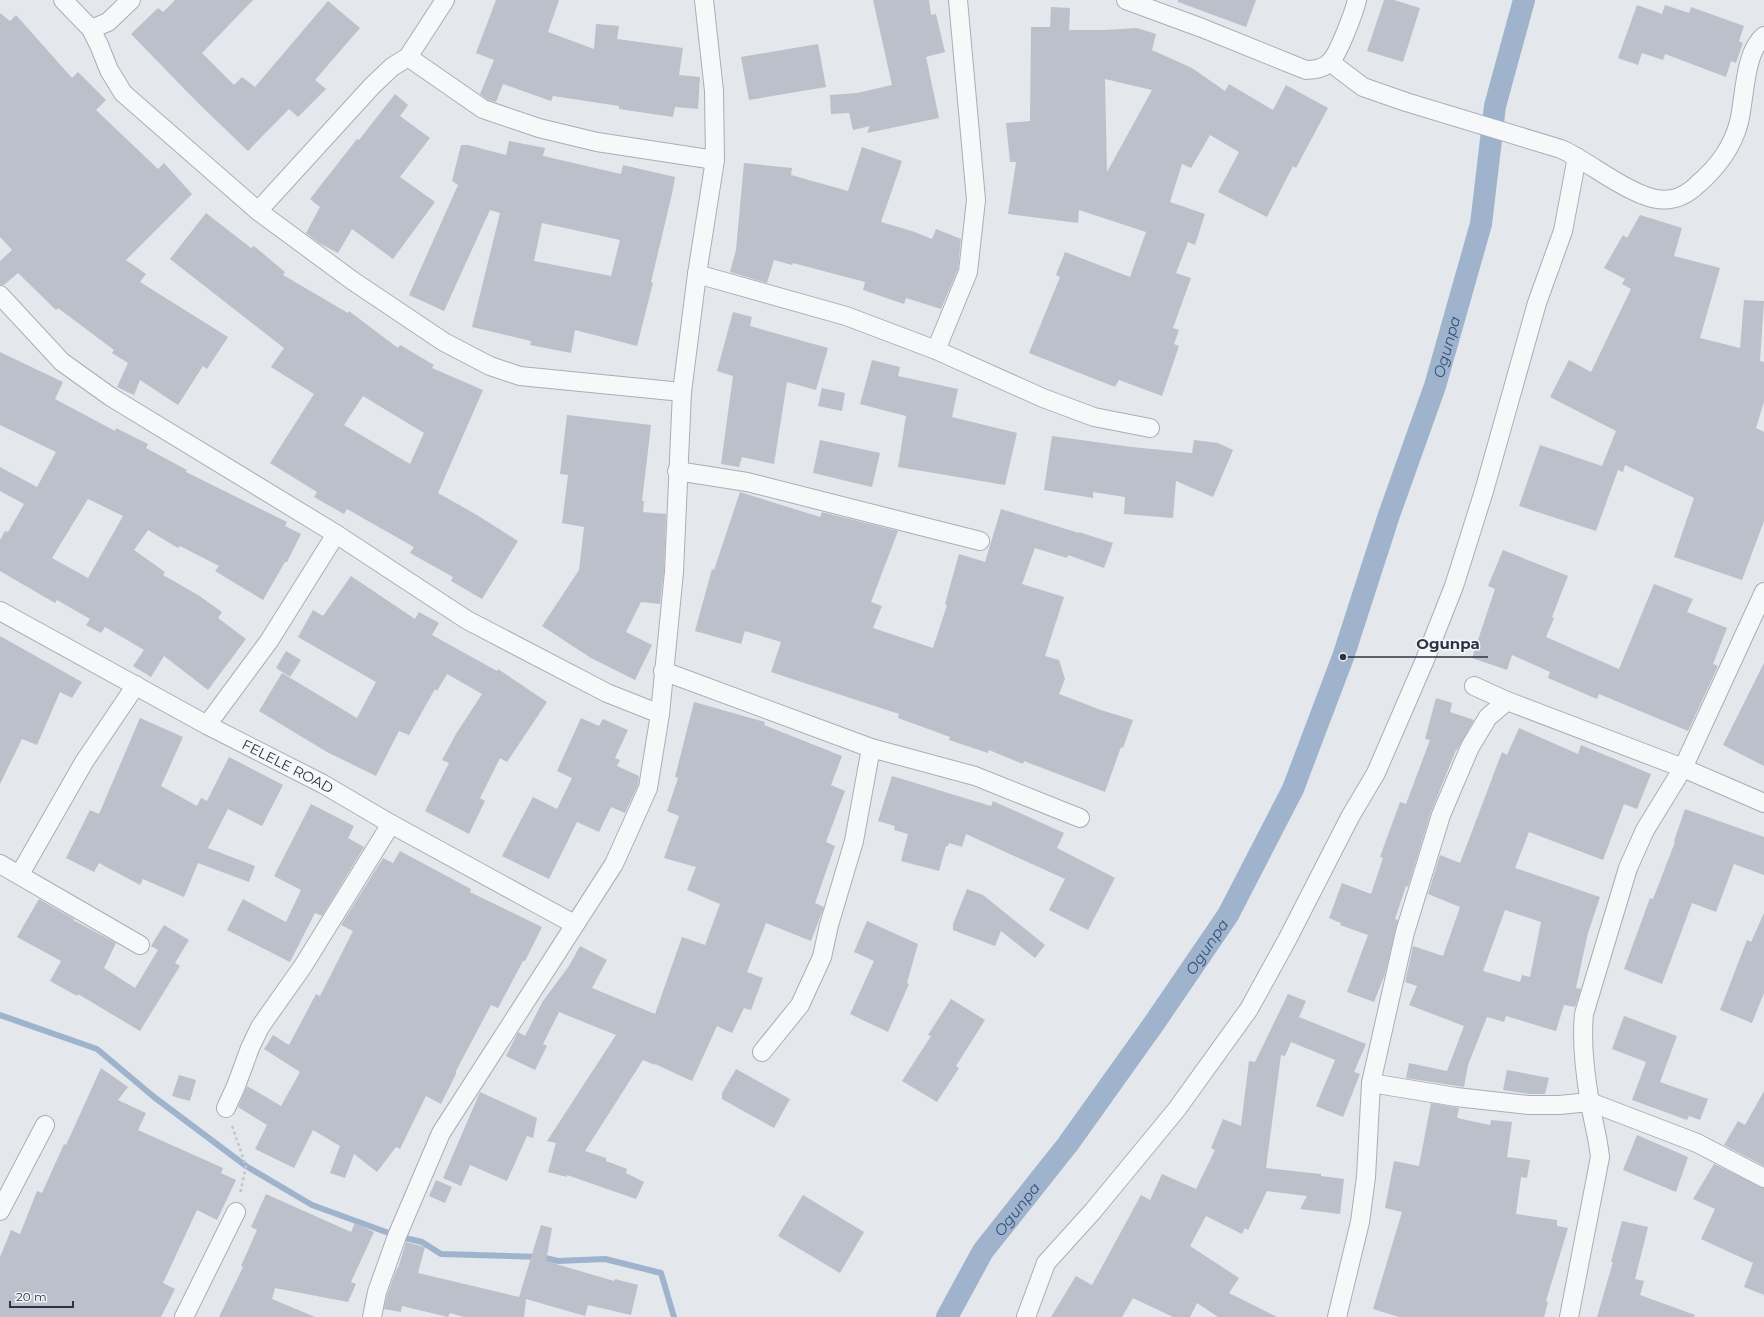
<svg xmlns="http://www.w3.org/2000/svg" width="1764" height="1317" font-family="Montserrat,sans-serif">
	<rect width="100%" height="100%" fill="#e4e7ec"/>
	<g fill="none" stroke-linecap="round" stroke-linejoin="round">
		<!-- stream -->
		<path stroke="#9fb4cc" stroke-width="6" d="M 0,1015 L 97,1049 L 154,1097 L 246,1166 L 312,1205 L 397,1236 L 422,1242 L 441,1254 L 541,1257 L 558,1261 L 605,1259 L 661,1273 L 674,1317"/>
		<!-- canal -->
		<path stroke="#9fb4cc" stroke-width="22" id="s1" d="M 947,1317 L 983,1251 L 1068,1144 L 1155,1022 L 1228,915 L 1293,789 L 1343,657 L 1389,515 L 1435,386 L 1481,224 L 1495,106 L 1524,0"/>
	</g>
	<!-- building -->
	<path fill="#bbc0ca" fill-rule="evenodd" d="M 175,0 L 253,0 L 202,53 L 234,85 L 242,77 L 255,87 L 328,1 L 360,28 L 315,80 L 326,89 L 298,117 L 289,109 L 248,151 L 198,103 L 131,34 L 158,8 L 163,12 Z
		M 496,0 L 559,0 L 548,32 L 594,49 L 596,24 L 619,26 L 617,39 L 683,48 L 679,75 L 700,77 L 698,109 L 675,107 L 673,117 L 619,109 L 619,106 L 553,96 L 551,101 L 503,84 L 496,102 L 488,100 L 480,94 L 494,60 L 476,53 Z
		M 873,0 L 929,0 L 931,15 L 936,14 L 945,52 L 926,57 L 939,118 L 867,133 L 870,126 L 853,130 L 849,113 L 831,114 L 830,95 L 857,93 L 892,85 Z
		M 1178,0 L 1256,0 L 1246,27 L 1178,2 Z
		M 1384,0 L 1394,0 L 1420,8 L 1403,62 L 1367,51 Z
		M 1637,5 L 1662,14 L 1665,5 L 1689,13 L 1691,7 L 1744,26 L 1739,41 L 1743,43 L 1736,63 L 1731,61 L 1726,77 L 1665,54 L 1663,60 L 1642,53 L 1638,65 L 1618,58 Z
		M 1051,7 L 1070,8 L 1069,30 L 1105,30 L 1137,28 L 1156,34 L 1152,50 L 1192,68 L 1225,91 L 1229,84 L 1273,110 L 1286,85 L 1328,108 L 1296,168 L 1293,166 L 1267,217 L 1218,192 L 1239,152 L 1210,135 L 1191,168 L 1182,164 L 1170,202 L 1205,214 L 1195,245 L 1188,242 L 1176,273 L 1191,278 L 1173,328 L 1179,330 L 1174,344 L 1179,346 L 1162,396 L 1119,380 L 1115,387 L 1029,353 L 1060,277 L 1056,275 L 1065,252 L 1130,277 L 1146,232 L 1079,210 L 1078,223 L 1008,214 L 1016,162 L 1010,162 L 1006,123 L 1030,121 L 1031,27 L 1050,27 ZM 1105,79 L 1152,90 L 1107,172 Z
		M 0,13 L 10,21 L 16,15 L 72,78 L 78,72 L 106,100 L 96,110 L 158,169 L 164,163 L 192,194 L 126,260 L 146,274 L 140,282 L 228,337 L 207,369 L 203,366 L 178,405 L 140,380 L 134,395 L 117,387 L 128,363 L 112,353 L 114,350 L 58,308 L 56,310 L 18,273 L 4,285 L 0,285 L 0,261 L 12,250 L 0,237 Z
		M 818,44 L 826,87 L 749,100 L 741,57 Z
		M 395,94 L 408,105 L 400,116 L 430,138 L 400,177 L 435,202 L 393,259 L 352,229 L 338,253 L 319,243 L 306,233 L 320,207 L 310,199 L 357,139 L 359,140 Z
		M 509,141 L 545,148 L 543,156 L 621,174 L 623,165 L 675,177 L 672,194 L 651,282 L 653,283 L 637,346 L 575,330 L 571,353 L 530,345 L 531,341 L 472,327 L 500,213 L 490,210 L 444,311 L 409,295 L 458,185 L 452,181 L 461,145 L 468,145 L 506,155 ZM 542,223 L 620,240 L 611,276 L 534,261 Z
		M 862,147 L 902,161 L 881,222 L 912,231 L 932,239 L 936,229 L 961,239 L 958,269 L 941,309 L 906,298 L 904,304 L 863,290 L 865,282 L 793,263 L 792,265 L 774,260 L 767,283 L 730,272 L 736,250 L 744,163 L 792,168 L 791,175 L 848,191 Z
		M 206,213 L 251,248 L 254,246 L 285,272 L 283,275 L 348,313 L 349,311 L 398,348 L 400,345 L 434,365 L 432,368 L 483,390 L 438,493 L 477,515 L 518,541 L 482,599 L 451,581 L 453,577 L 410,553 L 414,547 L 347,509 L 344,514 L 314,497 L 317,492 L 270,463 L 314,394 L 271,367 L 284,348 L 170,259 ZM 363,396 L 424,433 L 410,464 L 344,425 Z
		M 1640,215 L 1682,228 L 1674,256 L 1720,268 L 1700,338 L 1740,348 L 1744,300 L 1764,301 L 1760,361 L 1764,362 L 1764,402 L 1756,428 L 1764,432 L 1764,521 L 1742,580 L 1674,557 L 1694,498 L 1625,465 L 1623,472 L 1618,470 L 1596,531 L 1519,506 L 1540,445 L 1602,466 L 1616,431 L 1550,397 L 1569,360 L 1591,372 L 1631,289 L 1622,284 L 1625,279 L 1604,268 L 1623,235 L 1627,238 Z
		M 733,312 L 752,317 L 750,326 L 828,348 L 816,390 L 787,382 L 774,464 L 742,457 L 739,467 L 721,464 L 733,376 L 717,371 Z
		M 0,352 L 63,382 L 55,399 L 115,431 L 116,428 L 148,444 L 146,448 L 187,470 L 186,472 L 287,522 L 285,526 L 301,534 L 287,562 L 285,562 L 263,600 L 215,571 L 219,566 L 180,546 L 178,548 L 148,530 L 134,550 L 165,572 L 163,575 L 198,595 L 222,612 L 218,618 L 246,639 L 208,690 L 164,656 L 151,677 L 133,666 L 144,650 L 105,627 L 101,633 L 86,625 L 90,619 L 57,600 L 55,603 L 0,571 L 0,540 L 5,531 L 8,532 L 24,504 L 0,491 L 0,467 L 37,487 L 56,452 L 0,425 ZM 88,499 L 123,516 L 88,578 L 52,558 Z
		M 872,360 L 900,367 L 898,376 L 958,389 L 952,417 L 1017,433 L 1005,485 L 898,467 L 906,416 L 860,404 Z
		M 822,388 L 845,393 L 842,411 L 818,406 Z
		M 567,415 L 651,425 L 642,501 L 644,501 L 643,512 L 666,514 L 664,571 L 660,604 L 641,602 L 626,632 L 652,645 L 635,680 L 591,658 L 542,626 L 579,570 L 584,527 L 562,523 L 568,475 L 560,474 Z
		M 1052,436 L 1132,447 L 1192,453 L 1194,440 L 1218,443 L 1233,450 L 1213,497 L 1176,481 L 1173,518 L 1124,514 L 1125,497 L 1093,492 L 1093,498 L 1044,490 Z
		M 820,440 L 880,453 L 872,487 L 813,473 Z
		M 740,492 L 820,517 L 822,512 L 898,531 L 871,602 L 882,606 L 873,628 L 933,648 L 947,605 L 945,604 L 959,554 L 985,562 L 1001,509 L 1079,533 L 1079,532 L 1113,543 L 1104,568 L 1068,555 L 1067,558 L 1035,548 L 1022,584 L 1064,597 L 1045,656 L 1059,660 L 1065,679 L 1059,694 L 1101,710 L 1133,720 L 1123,748 L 1121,747 L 1105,792 L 1024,761 L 1023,764 L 989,750 L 988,753 L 949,740 L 950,737 L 898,718 L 899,714 L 771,672 L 781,642 L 745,631 L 741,644 L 695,631 L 712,569 L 714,570 Z
		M 1503,550 L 1568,576 L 1552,617 L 1554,618 L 1546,637 L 1619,669 L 1654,584 L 1693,599 L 1687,612 L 1727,628 L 1713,664 L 1718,666 L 1688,731 L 1599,694 L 1597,699 L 1548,678 L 1550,672 L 1512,655 L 1507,670 L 1472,658 L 1495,589 L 1488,586 Z
		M 351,576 L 415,619 L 419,612 L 439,623 L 432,635 L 497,671 L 498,669 L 547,702 L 507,762 L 500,758 L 480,798 L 485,801 L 469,834 L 425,811 L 449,763 L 442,760 L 456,734 L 482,694 L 447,674 L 437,691 L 435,689 L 409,735 L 399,731 L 376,776 L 327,752 L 259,711 L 282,673 L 357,718 L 376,682 L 298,637 L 313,610 L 323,616 Z
		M 0,636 L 82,682 L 72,698 L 60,692 L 37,745 L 22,739 L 0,784 Z
		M 286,651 L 301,660 L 290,677 L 276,668 Z
		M 1764,663 L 1764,766 L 1723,745 Z
		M 1436,698 L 1452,703 L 1450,712 L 1474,720 L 1457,750 L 1456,750 L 1431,812 L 1408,887 L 1406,886 L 1395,919 L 1398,920 L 1385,974 L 1374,1002 L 1347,992 L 1368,935 L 1340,925 L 1341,923 L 1329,918 L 1342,883 L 1371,894 L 1383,858 L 1380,857 L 1400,802 L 1406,804 L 1430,740 L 1425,739 Z
		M 694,702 L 765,722 L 764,725 L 842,756 L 831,785 L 845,791 L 826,842 L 835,846 L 815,903 L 824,907 L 811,941 L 766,923 L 747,972 L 763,978 L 751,1010 L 744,1008 L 732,1033 L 717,1026 L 692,1081 L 655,1064 L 655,1065 L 643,1060 L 585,1151 L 606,1158 L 606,1161 L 627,1169 L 626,1173 L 644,1182 L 636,1199 L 567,1175 L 567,1177 L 548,1172 L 556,1143 L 547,1141 L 616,1035 L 559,1012 L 543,1044 L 547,1046 L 535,1070 L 506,1056 L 518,1032 L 525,1036 L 543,1001 L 569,966 L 580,946 L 607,960 L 592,988 L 655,1014 L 682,937 L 705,945 L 720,904 L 687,890 L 696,867 L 664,858 L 679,816 L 667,811 L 678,778 L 675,777 Z
		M 140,718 L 183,737 L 161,786 L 197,806 L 201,798 L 207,801 L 229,757 L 283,785 L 262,826 L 228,809 L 208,848 L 255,866 L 249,882 L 198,863 L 184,897 L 143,879 L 140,885 L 99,863 L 94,872 L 66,858 L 90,810 L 99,814 Z
		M 581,718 L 599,726 L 603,719 L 628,730 L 615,758 L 620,760 L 617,766 L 639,776 L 638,785 L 625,813 L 611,807 L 599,832 L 577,822 L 549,879 L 502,856 L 533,797 L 557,809 L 572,778 L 557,771 Z
		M 1519,728 L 1578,754 L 1581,745 L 1651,774 L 1637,809 L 1624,804 L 1603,860 L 1529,832 L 1515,868 L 1600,897 L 1588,933 L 1576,988 L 1581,989 L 1575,1007 L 1564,1005 L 1556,1031 L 1506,1016 L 1504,1022 L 1487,1017 L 1468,1065 L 1464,1087 L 1406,1078 L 1409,1063 L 1447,1071 L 1464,1026 L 1409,1005 L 1417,986 L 1405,982 L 1413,946 L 1443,956 L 1460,907 L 1428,894 L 1440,855 L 1460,863 L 1502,752 L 1507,755 ZM 1505,910 L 1541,922 L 1530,977 L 1522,975 L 1520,982 L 1483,971 Z
		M 892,776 L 991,806 L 993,801 L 1064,833 L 1057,848 L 1115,878 L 1088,930 L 1049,910 L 1065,879 L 966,834 L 962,847 L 949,843 L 948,846 L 946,846 L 939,871 L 901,861 L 908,834 L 894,830 L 895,826 L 878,821 Z
		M 311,804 L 354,826 L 348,838 L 364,847 L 322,916 L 315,913 L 290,962 L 227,930 L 243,899 L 286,922 L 301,890 L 274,876 Z
		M 1685,809 L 1764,837 L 1764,875 L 1734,864 L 1716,912 L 1692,903 L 1662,984 L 1624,969 L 1650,898 L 1653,899 L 1675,842 L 1674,841 Z
		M 400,851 L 471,889 L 470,892 L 542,927 L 525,961 L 523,961 L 498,1008 L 491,1005 L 456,1071 L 456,1074 L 441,1104 L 426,1096 L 400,1149 L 396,1147 L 377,1172 L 354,1154 L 345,1178 L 330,1173 L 340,1146 L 313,1130 L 294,1168 L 255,1149 L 267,1125 L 238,1107 L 247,1086 L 281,1106 L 300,1072 L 264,1049 L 273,1035 L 289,1045 L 316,994 L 320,996 L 353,931 L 341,925 L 383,858 L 393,863 Z
		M 967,889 L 983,895 L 1045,945 L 1035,958 L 1001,931 L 995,946 L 953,930 L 953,924 Z
		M 39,899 L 74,919 L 73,920 L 116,943 L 104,968 L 135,988 L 158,950 L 151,946 L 164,925 L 189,940 L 175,963 L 180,966 L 140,1031 L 78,994 L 77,996 L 50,981 L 61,961 L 17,937 Z
		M 1764,913 L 1764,993 L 1752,1023 L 1720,1010 L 1747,940 L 1751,942 Z
		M 867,921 L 918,944 L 907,983 L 909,984 L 888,1032 L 850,1014 L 874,961 L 854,952 Z
		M 1288,994 L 1306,1001 L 1299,1017 L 1366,1044 L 1354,1072 L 1360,1074 L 1343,1117 L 1316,1106 L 1335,1060 L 1291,1042 L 1285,1056 L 1281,1055 L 1266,1168 L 1321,1174 L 1321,1176 L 1344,1179 L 1340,1214 L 1300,1209 L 1307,1196 L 1267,1191 L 1248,1230 L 1245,1228 L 1242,1234 L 1206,1216 L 1190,1246 L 1239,1278 L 1229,1293 L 1277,1317 L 1218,1317 L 1197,1303 L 1190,1317 L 1173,1317 L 1133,1298 L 1122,1317 L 1051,1317 L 1076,1276 L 1092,1285 L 1141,1195 L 1150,1200 L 1162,1174 L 1196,1189 L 1215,1150 L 1211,1148 L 1223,1119 L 1241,1126 L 1249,1061 L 1255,1062 Z
		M 951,999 L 985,1020 L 956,1066 L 959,1068 L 937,1102 L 902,1081 L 931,1036 L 928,1035 Z
		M 1624,1016 L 1677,1036 L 1660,1082 L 1708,1099 L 1700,1120 L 1689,1116 L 1687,1120 L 1632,1100 L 1646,1062 L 1612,1049 Z
		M 101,1068 L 128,1087 L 118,1100 L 146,1113 L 138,1130 L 223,1168 L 221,1173 L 236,1180 L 217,1220 L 197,1210 L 163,1283 L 175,1289 L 161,1317 L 0,1317 L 0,1257 L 11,1230 L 20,1234 L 37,1191 L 42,1193 L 64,1144 L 66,1145 Z
		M 736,1069 L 790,1099 L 774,1128 L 722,1099 L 722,1093 Z
		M 1507,1070 L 1549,1078 L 1545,1094 L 1529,1094 L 1503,1090 Z
		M 179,1075 L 196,1080 L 190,1101 L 172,1096 Z
		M 1764,1091 L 1764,1166 L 1724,1145 L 1738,1121 L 1745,1125 Z
		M 480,1092 L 537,1118 L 533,1138 L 527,1136 L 507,1181 L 470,1165 L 461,1186 L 443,1178 Z
		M 1431,1103 L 1459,1108 L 1457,1118 L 1490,1125 L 1491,1120 L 1512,1122 L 1507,1157 L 1530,1160 L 1527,1178 L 1521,1177 L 1516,1214 L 1557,1220 L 1557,1226 L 1568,1228 L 1546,1301 L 1548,1302 L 1544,1317 L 1399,1317 L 1373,1309 L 1402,1212 L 1385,1208 L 1394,1161 L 1419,1166 Z
		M 1637,1135 L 1688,1157 L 1676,1192 L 1623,1170 Z
		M 1714,1164 L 1764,1188 L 1764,1295 L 1744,1287 L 1753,1263 L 1701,1239 L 1715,1209 L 1693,1199 Z
		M 436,1180 L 452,1187 L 445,1203 L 429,1196 Z
		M 266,1194 L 351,1232 L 355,1223 L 374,1232 L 351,1282 L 356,1284 L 348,1302 L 275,1288 L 272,1299 L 315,1317 L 219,1317 L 243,1267 L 241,1266 L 257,1230 L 251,1227 Z
		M 803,1195 L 864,1232 L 840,1273 L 778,1236 Z
		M 1622,1221 L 1648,1227 L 1635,1279 L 1644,1281 L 1640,1295 L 1695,1315 L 1694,1317 L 1597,1317 L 1613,1262 L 1611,1262 Z
		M 541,1225 L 552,1228 L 546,1261 L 614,1281 L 615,1279 L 638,1285 L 631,1315 L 588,1305 L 585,1316 L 526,1299 L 524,1317 L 464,1317 L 450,1313 L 448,1317 L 402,1306 L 401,1312 L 384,1309 L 387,1295 L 397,1268 L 398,1268 L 406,1242 L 425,1247 L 418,1273 L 519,1297 Z"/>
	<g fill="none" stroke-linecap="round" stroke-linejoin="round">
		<defs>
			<g id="minor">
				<path d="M 63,0 L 91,29 L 99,45 L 109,70 L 123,93 L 258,211 L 353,281 L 444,342 L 490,366 L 520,376 L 682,392"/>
				<path d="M 1126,0 L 1202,28 L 1306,70 C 1314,70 1322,69 1329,63 C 1338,56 1354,12 1357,0"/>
				<path d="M 91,29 L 108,22 L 131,0"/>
				<path d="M 408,57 L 483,109 L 539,128 L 597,142 L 715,160"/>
				<path d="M 1330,62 L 1363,87 L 1406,102 L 1561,149 C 1589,162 1614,184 1643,195 C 1665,204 1682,200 1698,184 C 1717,168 1733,146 1739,122 C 1745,98 1744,52 1764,36"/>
				<path d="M 258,211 L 372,86 L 392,67 L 408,57 L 445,0"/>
				<path d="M 697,274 L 846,316 L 936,350 L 1043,398 L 1094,417 L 1150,428"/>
				<path d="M 0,295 L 62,362 L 111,397 L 336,534 L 467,620 L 607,693 L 660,714"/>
				<path d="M 936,350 L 968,272 L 976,200 L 958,0"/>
				<path d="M 677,471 L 747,482 L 980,541"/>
				<path id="s2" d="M 0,611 L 207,725 L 323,784 L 391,824 L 574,924"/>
				<path d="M 663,671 L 871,748 L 975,776 L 1080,818"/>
				<path d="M 1474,686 L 1507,701 L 1683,768 L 1764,803"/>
				<path d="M 207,725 L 269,641 L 336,534"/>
				<path d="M 0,864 L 140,945"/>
				<path d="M 20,874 L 84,762 L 136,685"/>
				<path d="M 762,1052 L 800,1005 L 822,957 L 829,925 L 854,841 L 871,748"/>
				<path d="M 1371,1083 L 1456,1097 L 1528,1105 L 1559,1105 L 1590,1102 L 1697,1143 L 1764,1178"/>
				<path d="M 226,1108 L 236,1086 L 250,1048 L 260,1027 L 303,966 L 391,824"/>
				<path d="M 0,1211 L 45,1125"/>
				<path d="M 184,1317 L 236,1212"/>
				<path d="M 372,1317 L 377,1292 L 397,1236 L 441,1133 L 614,864 L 648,788 L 660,714 L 674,572 L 682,392 L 697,274 L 715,160 L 714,91 L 704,0"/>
				<path d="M 1026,1317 L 1046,1263 L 1093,1211 L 1177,1109 L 1249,1009 L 1287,940 L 1350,817 L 1376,773 L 1424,662 L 1454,586 L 1484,491 L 1537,303 L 1563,231 L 1577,157"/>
				<path d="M 1337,1317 L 1360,1222 L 1366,1177 L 1371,1083 L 1405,932 L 1441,815 L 1470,747 L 1488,717 L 1507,701"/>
				<path d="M 1569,1317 L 1600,1157 C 1598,1138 1593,1121 1590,1103 C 1585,1074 1581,1043 1584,1014 L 1628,868 L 1645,830 L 1683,768 L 1764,592"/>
			</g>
		</defs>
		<!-- minor casing -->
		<use href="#minor" stroke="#a9aeb7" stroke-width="20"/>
		<!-- path -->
		<path stroke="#c2c5cb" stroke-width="2.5" stroke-dasharray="3 3" stroke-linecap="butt" d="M 232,1126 L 246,1166 L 240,1194"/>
		<!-- minor -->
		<use href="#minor" stroke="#f7f8fa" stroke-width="18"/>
	</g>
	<g text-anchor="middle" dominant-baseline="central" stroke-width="3" stroke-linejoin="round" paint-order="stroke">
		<!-- street labels -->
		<g font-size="14" fill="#2b3445" stroke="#f4f6f9">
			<text stroke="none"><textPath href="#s2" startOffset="327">FELELE ROAD</textPath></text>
		</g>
		<!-- water labels -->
		<g font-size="15" font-style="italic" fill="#34527a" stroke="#f4f6f9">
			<text stroke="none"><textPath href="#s1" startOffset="1101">Ogunpa</textPath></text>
			<text stroke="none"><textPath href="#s1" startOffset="453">Ogunpa</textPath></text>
			<text stroke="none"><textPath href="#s1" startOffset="129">Ogunpa</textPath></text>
		</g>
	</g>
	<!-- callouts -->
	<path fill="none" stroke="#2b3445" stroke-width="1.5" d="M1343 657L1408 657H1488"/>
	<circle fill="#2b3445" stroke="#f4f6f9" stroke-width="1.5" cx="1343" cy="657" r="4"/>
	<g font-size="15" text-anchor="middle" font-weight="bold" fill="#2b3445" stroke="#f4f6f9" stroke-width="3" stroke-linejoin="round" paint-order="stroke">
		<text x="1448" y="649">Ogunpa</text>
	</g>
	<!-- scale -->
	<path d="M10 1301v6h63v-6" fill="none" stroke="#2b3445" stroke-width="2"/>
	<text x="16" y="1301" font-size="12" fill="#2b3445" stroke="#f4f6f9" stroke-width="3" paint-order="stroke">20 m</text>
</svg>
